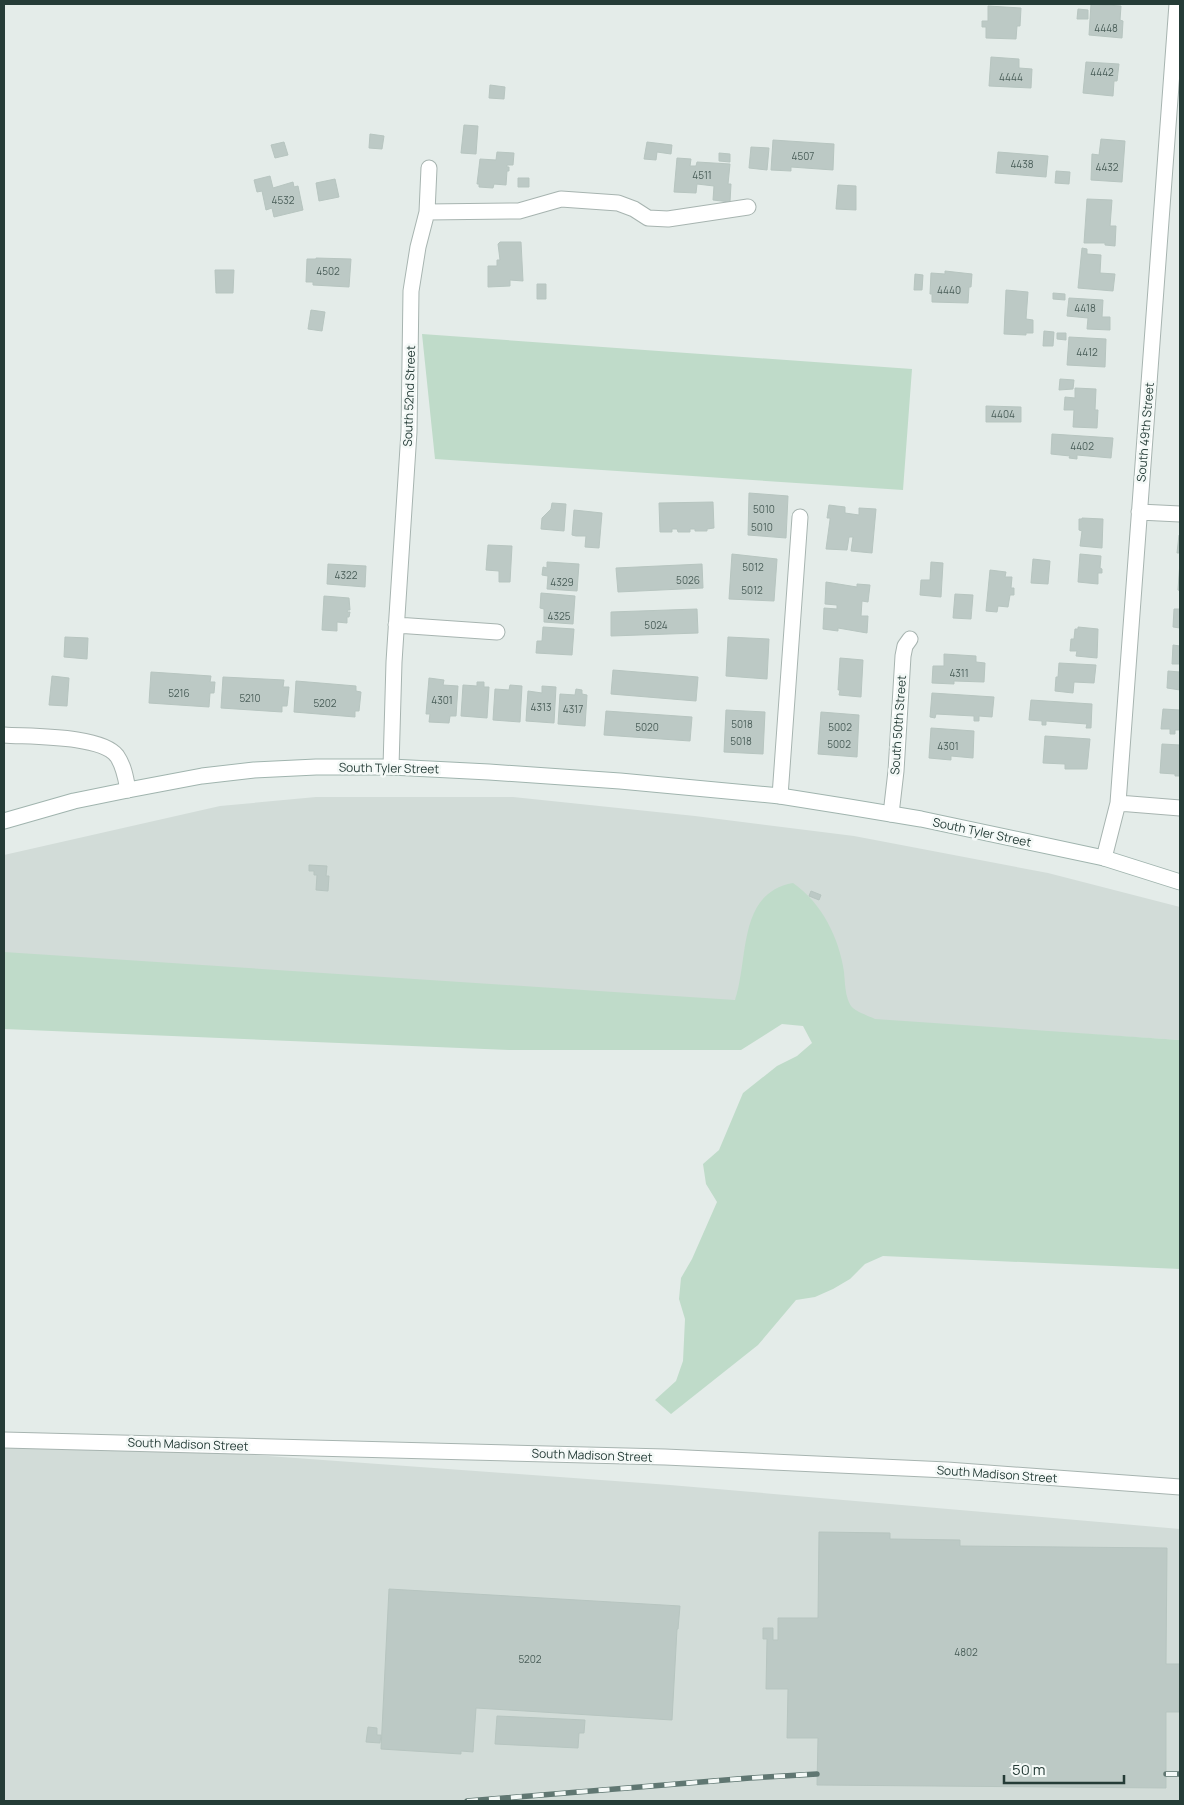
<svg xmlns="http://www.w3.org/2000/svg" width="1184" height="1805" font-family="Manrope,sans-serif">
	<rect width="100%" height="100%" fill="#e4ece9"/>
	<!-- built -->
	<path fill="#d2dcd8" d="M 316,797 L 513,797 L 695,816 L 854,836 L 1048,873 L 1180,907 L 1180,1040 L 4,967 L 4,855 L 220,806 Z
		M 4,1437 L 670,1485 L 1180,1529 L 1180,1801 L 4,1801 Z"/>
	<!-- green -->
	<path fill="#bfdbc9" d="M 422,334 L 912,369 L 903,490 L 435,459 Z
		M 793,883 C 822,903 839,938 844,972 C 845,982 845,997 851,1006 C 856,1012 869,1016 875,1019 L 1180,1040 L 1180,1269 L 883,1256 L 865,1264 L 850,1279 L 833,1289 L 815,1297 L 796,1300 L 758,1345 L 671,1414 L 655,1400 L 676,1381 L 683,1361 L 685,1319 L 679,1299 L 681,1278 L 692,1259 L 717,1202 L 706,1184 L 703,1164 L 719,1150 L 743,1093 L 777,1066 L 797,1056 L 812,1043 L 803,1026 L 782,1024 L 741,1050 L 509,1050 L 4,1029 L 4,952 L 735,1000 C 749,959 737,893 793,883 Z"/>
	<!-- building -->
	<path fill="#bcc9c5" stroke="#b7c5c0" d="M 1091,4 L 1121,6 L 1120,20 L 1123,21 L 1122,38 L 1089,35 Z
		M 988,6 L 1021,8 L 1020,26 L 1017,26 L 1016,39 L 986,38 L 986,27 L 982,27 L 982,21 L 988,21 Z
		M 1078,9 L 1088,10 L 1088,19 L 1077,19 Z
		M 991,57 L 1019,59 L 1019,68 L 1032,69 L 1031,88 L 989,86 Z
		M 1086,62 L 1119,64 L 1117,81 L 1114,81 L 1113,96 L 1083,93 Z
		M 490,85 L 505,87 L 504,99 L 489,98 Z
		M 464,125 L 478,126 L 476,154 L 461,153 Z
		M 370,134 L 384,136 L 382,149 L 369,148 Z
		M 1101,139 L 1125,141 L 1122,182 L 1091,180 L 1092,154 L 1099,155 Z
		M 773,140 L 834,144 L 833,170 L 791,167 L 791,171 L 771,170 Z
		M 284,142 L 288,155 L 275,158 L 271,145 Z
		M 647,142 L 672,145 L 671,154 L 657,152 L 656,160 L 644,159 Z
		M 751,147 L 769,148 L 767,170 L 749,168 Z
		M 497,152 L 514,153 L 513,165 L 507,165 L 507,167 L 509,167 L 509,171 L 507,171 L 506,185 L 494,184 L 493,188 L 479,187 L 479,184 L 477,184 L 480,159 L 496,160 Z
		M 998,152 L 1048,156 L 1046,177 L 996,173 Z
		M 719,153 L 730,154 L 730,162 L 719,161 Z
		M 677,158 L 691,159 L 690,166 L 696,166 L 697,162 L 730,164 L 728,184 L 731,184 L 730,202 L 713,200 L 714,186 L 697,184 L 696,193 L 674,192 Z
		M 1056,171 L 1070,172 L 1069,184 L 1055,183 Z
		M 270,176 L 273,188 L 293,182 L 294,187 L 298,186 L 303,210 L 274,217 L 272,208 L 266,210 L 262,191 L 257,192 L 254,180 Z
		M 518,178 L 529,178 L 529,187 L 518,187 Z
		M 335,179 L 339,197 L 319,201 L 316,183 Z
		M 838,185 L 856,186 L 856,210 L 836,209 Z
		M 1087,199 L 1112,200 L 1110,226 L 1116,226 L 1115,246 L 1105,245 L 1105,243 L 1084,243 Z
		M 500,242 L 521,242 L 523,281 L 510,280 L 510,286 L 488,287 L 488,266 L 497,266 L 497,260 L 500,260 L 498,244 Z
		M 1082,248 L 1087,249 L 1087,254 L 1101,255 L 1100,273 L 1115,274 L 1113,291 L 1078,288 Z
		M 316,258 L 351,259 L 349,287 L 313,285 L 313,282 L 306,282 L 307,259 L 316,259 Z
		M 215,270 L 234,270 L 233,293 L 216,293 Z
		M 945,271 L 972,274 L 971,287 L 969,287 L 968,303 L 932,302 L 932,294 L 930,294 L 931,273 L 945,274 Z
		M 915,274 L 923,275 L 922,290 L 914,290 Z
		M 537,284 L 546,284 L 546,299 L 537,299 Z
		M 1006,290 L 1028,292 L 1026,319 L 1033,320 L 1033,333 L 1026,333 L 1026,335 L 1004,334 Z
		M 1053,293 L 1065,294 L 1065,300 L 1053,299 Z
		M 1069,298 L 1103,300 L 1102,317 L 1110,317 L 1110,330 L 1087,329 L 1088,318 L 1067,316 Z
		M 311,310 L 325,312 L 322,331 L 308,329 Z
		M 1044,331 L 1054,332 L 1053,346 L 1043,346 Z
		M 1057,333 L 1066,333 L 1066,340 L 1057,339 Z
		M 1069,337 L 1106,339 L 1105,367 L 1067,365 Z
		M 1060,379 L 1074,380 L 1073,389 L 1059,390 Z
		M 1075,388 L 1096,389 L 1095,410 L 1098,410 L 1097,428 L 1073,427 L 1074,410 L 1064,410 L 1065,397 L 1075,398 Z
		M 986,406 L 1021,407 L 1021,422 L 986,422 Z
		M 1052,434 L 1113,438 L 1111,458 L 1077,455 L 1077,459 L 1069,458 L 1070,456 L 1051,454 Z
		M 749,493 L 788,496 L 786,538 L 748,535 Z
		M 713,502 L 714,528 L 707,529 L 707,531 L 695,531 L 695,529 L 690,529 L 690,532 L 678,532 L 677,529 L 672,529 L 672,532 L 660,532 L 659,503 Z
		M 552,503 L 566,504 L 564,531 L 541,529 L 542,518 L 551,509 Z
		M 829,505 L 845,507 L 845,513 L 859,515 L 859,508 L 876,509 L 872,553 L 851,551 L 853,537 L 849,537 L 847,550 L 826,549 L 830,520 L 830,518 L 827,518 Z
		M 574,510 L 602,513 L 599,548 L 585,547 L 586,536 L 576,536 L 572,535 Z
		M 1082,518 L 1103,519 L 1102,548 L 1080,546 L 1082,531 L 1079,530 L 1079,519 L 1082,519 Z
		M 1179,535 L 1180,536 L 1180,553 L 1177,553 Z
		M 488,545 L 512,546 L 510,582 L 499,582 L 499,571 L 486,570 Z
		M 732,554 L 777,559 L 774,601 L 729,599 Z
		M 1080,554 L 1101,556 L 1100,568 L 1102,569 L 1102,573 L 1098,573 L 1098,584 L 1078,582 Z
		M 1033,559 L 1050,561 L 1048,584 L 1031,583 Z
		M 1180,561 L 1180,591 L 1178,590 Z
		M 547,562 L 579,564 L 577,591 L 547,589 L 548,576 L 542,575 L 543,567 L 547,568 Z
		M 931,562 L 943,563 L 941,597 L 920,595 L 921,580 L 930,580 Z
		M 328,564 L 366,566 L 365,587 L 327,584 Z
		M 702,564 L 703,588 L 618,592 L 616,568 Z
		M 990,570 L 1006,572 L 1005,577 L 1012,577 L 1011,588 L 1014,588 L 1014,595 L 1010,595 L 1008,607 L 998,606 L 997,612 L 986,611 Z
		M 826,582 L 857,587 L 857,584 L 870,585 L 868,602 L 862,601 L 861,616 L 868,616 L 867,633 L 838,628 L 838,631 L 823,629 L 824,608 L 837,609 L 837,605 L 825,604 Z
		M 541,593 L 575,596 L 573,624 L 544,622 L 544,609 L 540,608 Z
		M 955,594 L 973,595 L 971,619 L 953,618 Z
		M 324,596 L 349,598 L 350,610 L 348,610 L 347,612 L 350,612 L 349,617 L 347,617 L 347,623 L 337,622 L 337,631 L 322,630 Z
		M 697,609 L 698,633 L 611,636 L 611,612 Z
		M 1174,609 L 1180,609 L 1180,628 L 1173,627 Z
		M 543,627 L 574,629 L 572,655 L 536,653 L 537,641 L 542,641 Z
		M 1078,627 L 1098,629 L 1097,658 L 1076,656 L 1077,651 L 1070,651 L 1071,639 L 1074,639 L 1075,629 L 1078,629 Z
		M 65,637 L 88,638 L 87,659 L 64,657 Z
		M 728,637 L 769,639 L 767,679 L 726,676 Z
		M 1173,645 L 1180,646 L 1180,664 L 1172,664 Z
		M 944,654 L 976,656 L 976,662 L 985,663 L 984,682 L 954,681 L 954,684 L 932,683 L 933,666 L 944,666 Z
		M 840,658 L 863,660 L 861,697 L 839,695 L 840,690 L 838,690 Z
		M 1059,663 L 1096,665 L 1094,683 L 1074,682 L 1073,693 L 1055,691 L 1056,677 L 1058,677 Z
		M 613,670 L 698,677 L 696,701 L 611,694 Z
		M 1168,671 L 1180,672 L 1180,690 L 1167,688 Z
		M 151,672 L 211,676 L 210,682 L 215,682 L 214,693 L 210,693 L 209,707 L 149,703 Z
		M 52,676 L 69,678 L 67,706 L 49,705 Z
		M 223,677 L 284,680 L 283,687 L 289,687 L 287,706 L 282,706 L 282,712 L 221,708 Z
		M 429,678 L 444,680 L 443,685 L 458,686 L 456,716 L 450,716 L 449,723 L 429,722 L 430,714 L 426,714 Z
		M 296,681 L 356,686 L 356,691 L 361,692 L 359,711 L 355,711 L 355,717 L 294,712 Z
		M 477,682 L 484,682 L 484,687 L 489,687 L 487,718 L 461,716 L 463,685 L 477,686 Z
		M 510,685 L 522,686 L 520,722 L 493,720 L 495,689 L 509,690 Z
		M 542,686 L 556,687 L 554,723 L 526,721 L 528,691 L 542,693 Z
		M 576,689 L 582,690 L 582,694 L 587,695 L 585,726 L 558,724 L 560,694 L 575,695 Z
		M 932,693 L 994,697 L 992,717 L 979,716 L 979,721 L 974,721 L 974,716 L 936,714 L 935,718 L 930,717 Z
		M 1031,700 L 1092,704 L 1091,728 L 1086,728 L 1087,724 L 1046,721 L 1046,725 L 1042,725 L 1042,721 L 1029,720 Z
		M 1163,709 L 1180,710 L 1180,730 L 1175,730 L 1175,734 L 1170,734 L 1170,729 L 1161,729 Z
		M 726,710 L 765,712 L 763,754 L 724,752 Z
		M 606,711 L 692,717 L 690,741 L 604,735 Z
		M 821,712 L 859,715 L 857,757 L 818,754 Z
		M 931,728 L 974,731 L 973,758 L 951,756 L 951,760 L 929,758 Z
		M 1045,736 L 1090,739 L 1087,769 L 1065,769 L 1065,764 L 1043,763 Z
		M 1162,744 L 1180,745 L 1180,776 L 1175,776 L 1175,774 L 1160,773 Z
		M 309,865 L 327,866 L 326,876 L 329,876 L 328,891 L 316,890 L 317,875 L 314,875 L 314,871 L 309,871 Z
		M 811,891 L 821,895 L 819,900 L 809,896 Z
		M 819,1532 L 890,1533 L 890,1539 L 960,1540 L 960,1546 L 1167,1548 L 1166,1664 L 1180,1664 L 1179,1712 L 1166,1712 L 1166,1788 L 817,1785 L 818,1738 L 787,1738 L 788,1689 L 766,1689 L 767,1639 L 763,1639 L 763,1628 L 773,1628 L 773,1640 L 778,1640 L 778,1618 L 818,1618 Z
		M 389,1589 L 680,1606 L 678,1629 L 677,1629 L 672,1720 L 476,1708 L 473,1752 L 461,1751 L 461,1754 L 381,1749 Z
		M 497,1716 L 585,1720 L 584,1733 L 579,1733 L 578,1748 L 495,1744 Z
		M 368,1727 L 377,1728 L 377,1735 L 381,1735 L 380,1743 L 366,1742 Z"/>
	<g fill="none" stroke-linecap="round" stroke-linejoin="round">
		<defs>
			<path id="minor" d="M 427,212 L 519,211 L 561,199 L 618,203 L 634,209 L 648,218 L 668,219 L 748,207
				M 1139,512 L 1180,514
				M 396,625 L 497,632
				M 4,735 C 30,737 101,735 117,756 C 124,766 126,779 128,790
				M 391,767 L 394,662 L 409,432 L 411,291 L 418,247 L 427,212 L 429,168
				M 780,796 L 800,517
				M 1118,803 L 1180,808
				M 891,814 L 896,771 L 903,656 L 905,646 L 910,639
				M 1104,858 L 1118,803 L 1177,4
				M 4,1440 L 665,1457 L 947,1470 L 1180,1487"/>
			<path id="secondary" d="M 4,821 L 74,801 L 128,790 L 202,776 L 254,770 L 316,767 L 391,767 L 489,772 L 620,781 L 780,796 L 849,807 L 921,819 L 1104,858 L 1180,882"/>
		</defs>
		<!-- minor casing -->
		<use href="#minor" stroke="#a7b4b0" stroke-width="17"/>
		<!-- secondary casing -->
		<use href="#secondary" stroke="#a0b4ae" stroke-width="17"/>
		<!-- minor -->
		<use href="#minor" stroke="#fff" stroke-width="15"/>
		<!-- secondary -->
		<use href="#secondary" stroke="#fff" stroke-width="15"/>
		<defs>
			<path id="rail" d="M 1166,1774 L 1180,1774
				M 467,1801 L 750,1778 L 817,1774"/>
		</defs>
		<!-- rail casing -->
		<use href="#rail" stroke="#607772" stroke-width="5.5"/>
		<!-- rail -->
		<use href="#rail" stroke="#f4f9f7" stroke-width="4" stroke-dasharray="11" stroke-linecap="butt"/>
	</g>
	<g text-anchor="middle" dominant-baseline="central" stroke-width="5" stroke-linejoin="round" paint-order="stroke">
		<!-- number labels -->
		<g font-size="10" fill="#4b5f5a">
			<text x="1106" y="28">4448</text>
			<text x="1102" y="72">4442</text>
			<text x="1011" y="77">4444</text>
			<text x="803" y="156">4507</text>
			<text x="1022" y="164">4438</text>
			<text x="1107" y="167">4432</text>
			<text x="702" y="175">4511</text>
			<text x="283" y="200">4532</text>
			<text x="328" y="271">4502</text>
			<text x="949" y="290">4440</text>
			<text x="1085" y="308">4418</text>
			<text x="1087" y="352">4412</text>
			<text x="1003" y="414">4404</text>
			<text x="1082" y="446">4402</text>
			<text x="764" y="509">5010</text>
			<text x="762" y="527">5010</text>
			<text x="753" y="567">5012</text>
			<text x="346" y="575">4322</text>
			<text x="688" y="580">5026</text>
			<text x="562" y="582">4329</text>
			<text x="752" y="590">5012</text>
			<text x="559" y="616">4325</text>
			<text x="656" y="625">5024</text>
			<text x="959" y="673">4311</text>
			<text x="179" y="693">5216</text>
			<text x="250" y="698">5210</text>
			<text x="442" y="700">4301</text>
			<text x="325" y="703">5202</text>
			<text x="541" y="707">4313</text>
			<text x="573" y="709">4317</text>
			<text x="742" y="724">5018</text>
			<text x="647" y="727">5020</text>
			<text x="840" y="727">5002</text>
			<text x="741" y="741">5018</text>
			<text x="839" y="744">5002</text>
			<text x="948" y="746">4301</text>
			<text x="966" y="1652">4802</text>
			<text x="530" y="1659">5202</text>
		</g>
		<!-- street labels -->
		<g font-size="12" fill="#253c37" stroke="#f4f9f7">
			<text transform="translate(409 396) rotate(-88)">South 52nd Street</text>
			<text transform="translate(1145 432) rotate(-85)">South 49th Street</text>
			<text transform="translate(898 725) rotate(-86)">South 50th Street</text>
			<text transform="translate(389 768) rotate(1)">South Tyler Street</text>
			<text transform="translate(982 832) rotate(12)">South Tyler Street</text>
			<text transform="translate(188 1444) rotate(2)">South Madison Street</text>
			<text transform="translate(592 1455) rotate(2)">South Madison Street</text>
			<text transform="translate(997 1474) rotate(4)">South Madison Street</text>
		</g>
	</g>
	<!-- border -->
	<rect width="1184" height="1805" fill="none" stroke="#253c37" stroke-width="10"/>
	<!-- scale -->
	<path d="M1004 1775v8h120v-8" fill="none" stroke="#253c37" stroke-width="2.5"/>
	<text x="1012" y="1775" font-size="15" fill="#253c37" stroke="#f4f9f7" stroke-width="4" paint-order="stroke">50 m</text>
</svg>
